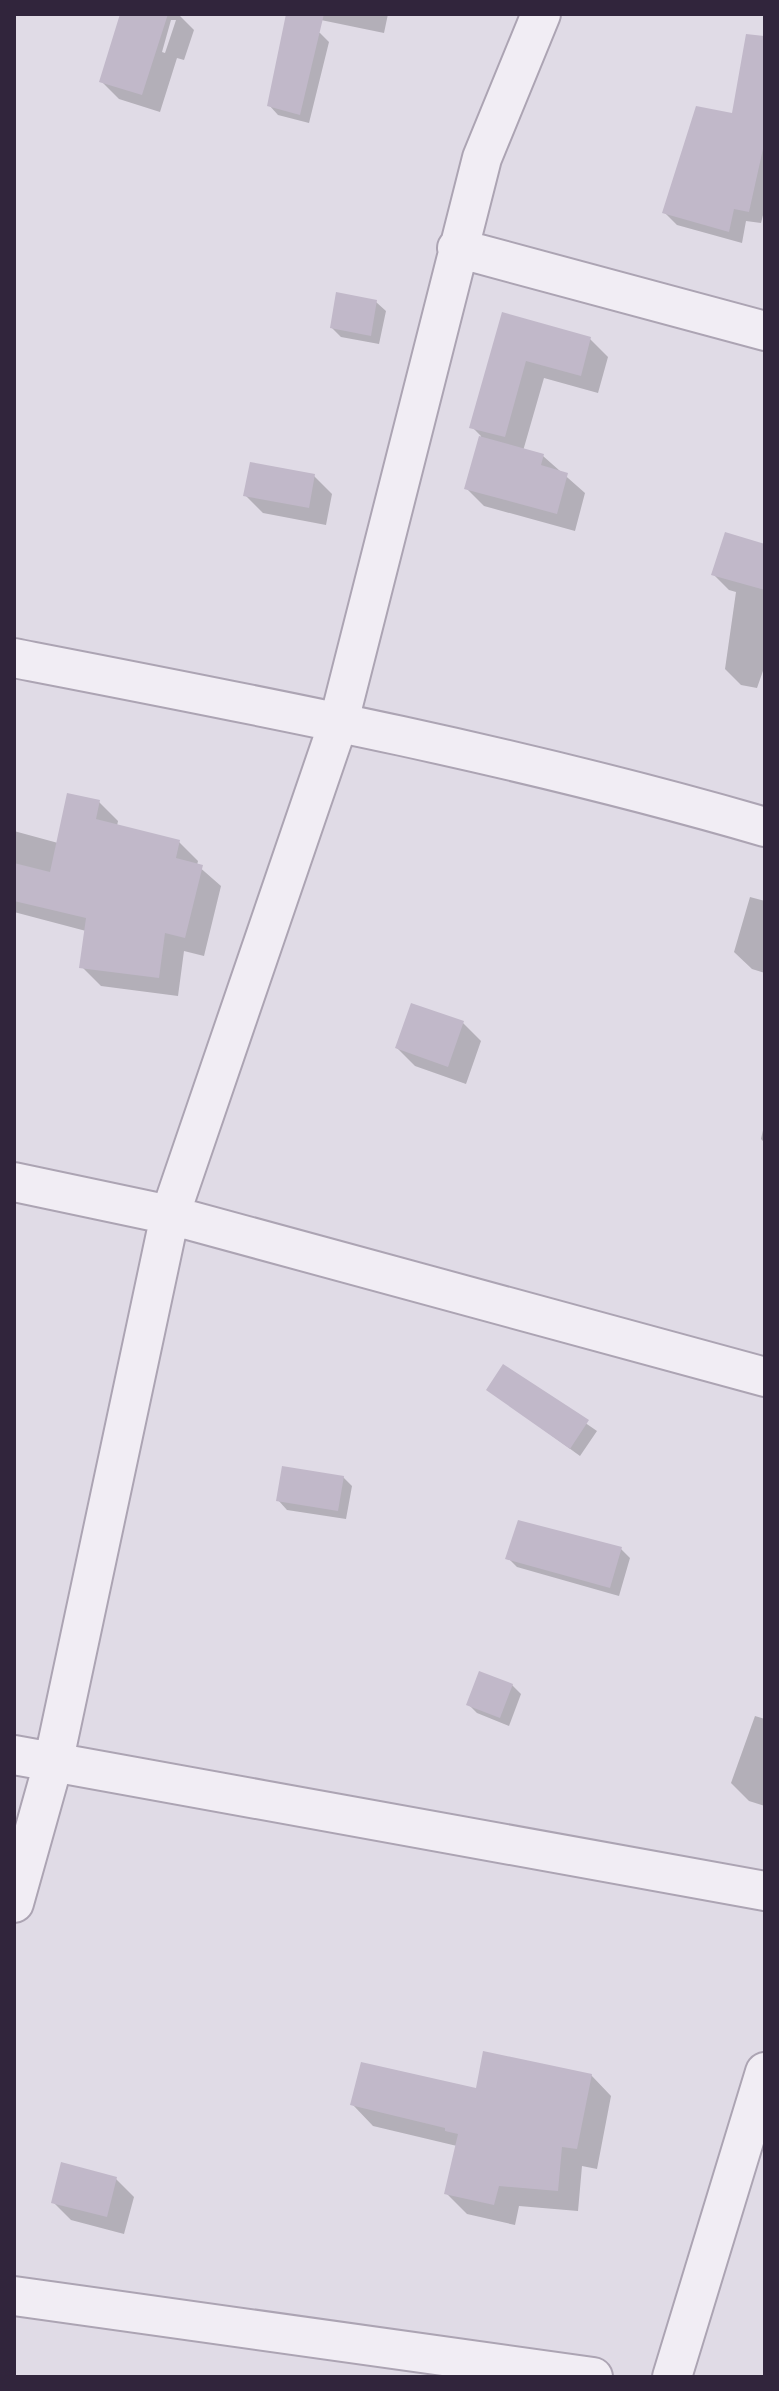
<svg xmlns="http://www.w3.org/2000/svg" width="779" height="2391" font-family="Rubik,sans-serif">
	<rect width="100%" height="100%" fill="#e0dbe6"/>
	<!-- shadow -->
	<path fill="#0003" fill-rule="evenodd" d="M 122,14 L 178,14 L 194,30 L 184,60 L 177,58 L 160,112 L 119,99 L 101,81 ZM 171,20 L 176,20 L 165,53 L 162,52 Z
		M 311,14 L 388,14 L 384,33 L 316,19 Z
		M 286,26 L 320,33 L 329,42 L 309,123 L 278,115 L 269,105 Z
		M 765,99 L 765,207 L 761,223 L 746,221 L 742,243 L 677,225 L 664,212 L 734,115 Z
		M 376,302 L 386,311 L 379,344 L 341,337 L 332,328 Z
		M 504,315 L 590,339 L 608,357 L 598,393 L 544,378 L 523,451 L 543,456 L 585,493 L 575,531 L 484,506 L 466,488 L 481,436 L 472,427 Z
		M 314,476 L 332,494 L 326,525 L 263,513 L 245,495 Z
		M 765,547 L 765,665 L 757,688 L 741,685 L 725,669 L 736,592 L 729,590 L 714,575 Z
		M 99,802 L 118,821 L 117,826 L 179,842 L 198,861 L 197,865 L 221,886 L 204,956 L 184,951 L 178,996 L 101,986 L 82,967 L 86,931 L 14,912 L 14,831 L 58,843 Z
		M 750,897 L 765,901 L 765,973 L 752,969 L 734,952 Z
		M 463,1023 L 481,1041 L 466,1084 L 415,1066 L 397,1048 Z
		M 765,1121 L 765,1143 L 761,1139 Z
		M 504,1367 L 597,1431 L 580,1456 L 489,1390 Z
		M 343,1477 L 352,1486 L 346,1519 L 287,1510 L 278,1500 Z
		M 621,1549 L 630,1558 L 619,1596 L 517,1567 L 508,1558 Z
		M 512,1685 L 521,1694 L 509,1726 L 477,1713 L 468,1704 Z
		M 755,1716 L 765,1719 L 765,1806 L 749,1801 L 731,1783 Z
		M 591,2075 L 611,2096 L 597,2169 L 582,2166 L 578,2211 L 519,2206 L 515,2225 L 467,2214 L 446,2193 L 457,2146 L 373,2126 L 353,2105 Z
		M 116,2179 L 134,2197 L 124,2234 L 71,2220 L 53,2202 Z"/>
	<!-- building -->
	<path fill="#c1b8c9" d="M 120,14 L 168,14 L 142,95 L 99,82 Z
		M 286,14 L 324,14 L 300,115 L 267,106 Z
		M 746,34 L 765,36 L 765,140 L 749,212 L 734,209 L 729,232 L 662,213 L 696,106 L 732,113 Z
		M 336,292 L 377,300 L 371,336 L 330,328 Z
		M 502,312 L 591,337 L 581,376 L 526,361 L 505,437 L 469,428 Z
		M 479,436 L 544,454 L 541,465 L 568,473 L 557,514 L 464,489 Z
		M 250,462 L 315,474 L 309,508 L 243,496 Z
		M 725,532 L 765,544 L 765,590 L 711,575 Z
		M 67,793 L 100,800 L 96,819 L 180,840 L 176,858 L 203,865 L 185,938 L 165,933 L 159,978 L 79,968 L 86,918 L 14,901 L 14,863 L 50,872 Z
		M 411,1003 L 464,1021 L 448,1067 L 395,1048 Z
		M 503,1364 L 589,1420 L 570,1449 L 486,1390 Z
		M 282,1466 L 344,1476 L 338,1511 L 276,1501 Z
		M 518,1520 L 622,1547 L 610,1588 L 505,1559 Z
		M 479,1671 L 513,1684 L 500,1718 L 466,1705 Z
		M 483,2051 L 592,2074 L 577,2149 L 562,2147 L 558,2191 L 499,2186 L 494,2205 L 444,2194 L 458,2134 L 445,2131 L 445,2128 L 350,2105 L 361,2062 L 476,2088 Z
		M 61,2162 L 117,2177 L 107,2217 L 51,2203 Z"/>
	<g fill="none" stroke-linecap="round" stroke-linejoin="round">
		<defs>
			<path id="street" d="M 457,248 L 765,331
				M 14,658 C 267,707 518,755 765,827
				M 14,1182 L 170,1215 L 765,1377
				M 14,1755 L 765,1891
				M 14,1903 L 53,1764 L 170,1215 L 339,721 L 482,158 L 541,14
				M 14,2296 L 593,2377
				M 672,2377 L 765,2072"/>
		</defs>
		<!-- street casing -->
		<use href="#street" stroke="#aca4b3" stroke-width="42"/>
		<!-- street -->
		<use href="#street" stroke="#f1edf4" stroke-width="38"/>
	</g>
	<!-- border -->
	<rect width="779" height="2391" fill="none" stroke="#31253c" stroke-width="32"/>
</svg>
